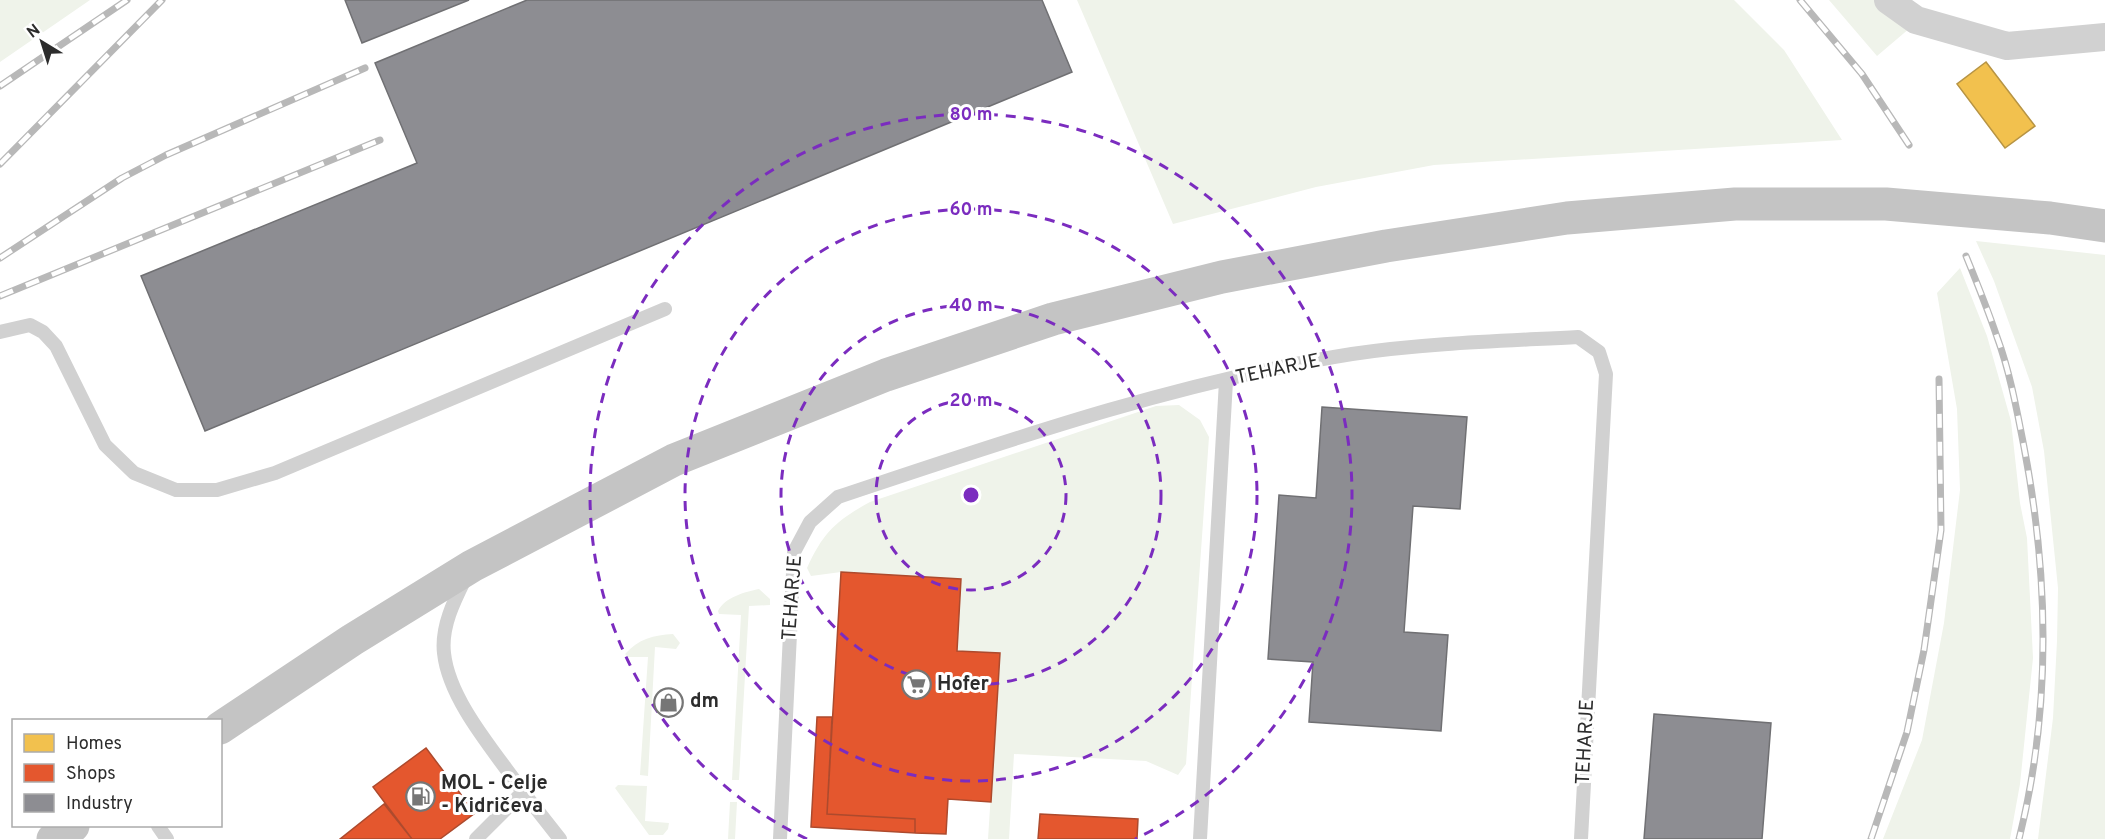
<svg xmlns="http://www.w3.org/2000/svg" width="2105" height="839" font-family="Overpass,sans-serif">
	<rect width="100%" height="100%" fill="#fff"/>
	<!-- green -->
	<path fill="#eff3ea" d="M 0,0 L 90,0 L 0,62 Z
		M 1077,0 L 1734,0 L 1784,50 L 1842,140 L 1434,165 L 1316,187 L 1173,224 Z
		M 1829,0 L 1878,0 L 1910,28 L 1877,56 Z
		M 1976,241 L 2105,255 L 2105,839 L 2038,839 L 2053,718 L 2057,641 L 2058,588 L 2044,451 L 2032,387 L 1994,281 Z
		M 1960,268 L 1987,336 L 2011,421 L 2020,503 L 2027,538 L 2033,658 L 2020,784 L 2010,839 L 1883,839 L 1922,740 L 1944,623 L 1960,490 L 1957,409 L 1937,293 Z
		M 1179,405 L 1200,420 L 1209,437 L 1186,764 L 1178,775 L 1146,761 L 1014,754 L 1009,839 L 988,839 L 1000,653 L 957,651 L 961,579 L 841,572 L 811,576 L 807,568 C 824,531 836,521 870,502 L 1156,406 Z
		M 759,589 L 770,599 L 770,605 L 749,606 L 739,780 L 732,780 L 741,615 L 719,614 L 718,611 C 725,597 745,592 759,589 Z
		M 673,634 L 680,643 L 676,649 L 655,647 L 648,776 L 640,775 L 648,657 L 628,657 L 625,654 C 638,639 654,635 673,634 Z
		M 618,785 L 647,786 L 645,821 L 669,823 L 668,829 L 663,835 L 649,835 L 615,788 Z
		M 730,802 L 737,802 L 735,839 L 728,839 Z"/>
	<!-- homes -->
	<path fill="#f2c14e" stroke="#b79444" stroke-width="1.5" d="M 1986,62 L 2035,126 L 2005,148 L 1957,84 Z"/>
	<!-- shops -->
	<path fill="#e4572e" stroke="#ad4a2d" stroke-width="1.5" d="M 841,572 L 961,579 L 957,651 L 1000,653 L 991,802 L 948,799 L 946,834 L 915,833 L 915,819 L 827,814 Z
		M 817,717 L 832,717 L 827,814 L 915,819 L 915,833 L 811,827 Z
		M 426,748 L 475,813 L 440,839 L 412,839 L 373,787 Z
		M 384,804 L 412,839 L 340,839 Z
		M 1040,814 L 1138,819 L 1137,839 L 1038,839 Z"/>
	<!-- industry -->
	<path fill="#8d8d92" stroke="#707073" stroke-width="1.5" d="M 345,0 L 469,0 L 362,43 Z
		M 527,0 L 1042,0 L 1072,72 L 205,431 L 141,276 L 417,163 L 375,63 Z
		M 1322,407 L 1467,417 L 1460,509 L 1413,506 L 1404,632 L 1448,635 L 1441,731 L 1309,722 L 1313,662 L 1268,659 L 1279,495 L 1316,498 Z
		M 1654,714 L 1771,723 L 1762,839 L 1644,839 Z"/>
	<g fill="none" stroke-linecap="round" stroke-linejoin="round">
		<!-- service -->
		<path stroke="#d1d1d1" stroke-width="14" d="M 0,332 L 30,325 L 43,332 L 56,346 L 105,445 L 134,473 L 176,490 L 217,490 L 275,473 L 665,309
			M 465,579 C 454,601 441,627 444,653 C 449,701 496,753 523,792 L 476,839
			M 523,792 L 560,839
			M 158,826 L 167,839
			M 780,839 L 794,552 L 810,522 L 838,497 C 1006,441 1176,382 1352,354 C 1427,343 1503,341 1578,337 L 1599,352 L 1606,374 L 1581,839
			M 1200,839 L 1226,381"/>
		<!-- minor -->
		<path stroke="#d1d1d1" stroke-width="28" d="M 1888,0 L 1916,20 L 2007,46 L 2105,37"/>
		<!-- primary -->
		<path stroke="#c4c4c4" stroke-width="33" d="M 220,728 L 352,640 L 472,566 L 674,460 L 886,375 L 1053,319 L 1222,277 L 1386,246 L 1567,218 L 1735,204 L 1886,204 L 2050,218 L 2105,226
			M 53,839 L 73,826"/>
		<defs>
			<path id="rail" d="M 1800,0 L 1862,74 L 1909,145
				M 0,86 L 127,0
				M 0,164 L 162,0
				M 1966,256 C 1977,283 1988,310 1997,337 C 2010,372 2017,411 2024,447 C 2049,577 2051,711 2019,839
				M 0,258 L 122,178 L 166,155 L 365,68
				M 0,296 L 380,140
				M 1871,839 L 1907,732 L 1924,650 L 1941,530 L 1939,379"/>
		</defs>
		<!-- rail casing -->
		<use href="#rail" stroke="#b8b8b8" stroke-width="7"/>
		<!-- rail -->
		<use href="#rail" stroke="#fff" stroke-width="4.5" stroke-dasharray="14" stroke-linecap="butt"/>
	</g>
	<!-- distance rings -->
	<g fill="none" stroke="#7b2cbf" stroke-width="3" stroke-dasharray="10 8">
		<circle cx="971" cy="495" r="95"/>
		<circle cx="971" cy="495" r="190"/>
		<circle cx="971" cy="495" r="286"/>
		<path d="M807 839A381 381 0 1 1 1135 839"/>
	</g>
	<!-- icons -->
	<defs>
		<symbol id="supermarket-ring" viewBox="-11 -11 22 22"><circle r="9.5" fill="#fff" stroke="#767676" stroke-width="1.5"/><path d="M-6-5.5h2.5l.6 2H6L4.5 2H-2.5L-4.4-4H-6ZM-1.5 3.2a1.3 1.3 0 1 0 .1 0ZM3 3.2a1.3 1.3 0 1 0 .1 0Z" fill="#767676"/></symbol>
		<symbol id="shop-ring" viewBox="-11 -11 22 22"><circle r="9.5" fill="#fff" stroke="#767676" stroke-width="1.5"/><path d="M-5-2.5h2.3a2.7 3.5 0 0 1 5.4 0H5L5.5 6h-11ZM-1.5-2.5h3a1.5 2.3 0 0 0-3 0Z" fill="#767676"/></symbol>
		<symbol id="fuel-ring" viewBox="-11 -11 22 22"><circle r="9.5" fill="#fff" stroke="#767676" stroke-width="1.5"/><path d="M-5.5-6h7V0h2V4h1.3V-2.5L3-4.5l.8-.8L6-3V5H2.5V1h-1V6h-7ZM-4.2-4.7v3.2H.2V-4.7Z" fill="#767676"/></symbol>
	</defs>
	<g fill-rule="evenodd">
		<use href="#supermarket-ring" x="900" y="668" width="33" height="33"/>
		<use href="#shop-ring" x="652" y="686" width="33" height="33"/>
		<use href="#fuel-ring" x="404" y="780" width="33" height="33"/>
	</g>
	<g text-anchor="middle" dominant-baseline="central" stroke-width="6" stroke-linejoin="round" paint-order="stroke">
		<!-- street labels -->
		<g font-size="20" fill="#2c2c2c" stroke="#fff">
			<text transform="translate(1278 370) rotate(-12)">TEHARJE</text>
			<text transform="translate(793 598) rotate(-86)">TEHARJE</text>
			<text transform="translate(1586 742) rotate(-87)">TEHARJE</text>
		</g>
		<!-- poi labels -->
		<g font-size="20" font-weight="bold" fill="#2c2c2c" stroke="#fff" text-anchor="start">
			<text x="937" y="685">Hofer</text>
			<text x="690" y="702">dm</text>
			<text x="441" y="784">MOL - Celje<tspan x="441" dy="23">- Kidričeva</tspan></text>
		</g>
	</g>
	<circle cx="971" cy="495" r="9" fill="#7b2cbf" stroke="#fff" stroke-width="3"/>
	<g font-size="18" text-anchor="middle" font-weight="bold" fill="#7b2cbf" stroke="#fff" stroke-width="6" stroke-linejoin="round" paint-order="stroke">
		<text x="971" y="120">80 m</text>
		<text x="971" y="215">60 m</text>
		<text x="971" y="311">40 m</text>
		<text x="971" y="406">20 m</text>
	</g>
	<!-- legend -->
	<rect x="12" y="719" width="210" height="108" fill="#ffffff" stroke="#ababab" stroke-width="1.5"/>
	<rect x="24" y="734" width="30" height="18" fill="#f2c14e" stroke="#ababab" stroke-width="1.5"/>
	<text x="66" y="749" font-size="18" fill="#2c2c2c">Homes</text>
	<rect x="24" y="764" width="30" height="18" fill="#e4572e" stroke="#ababab" stroke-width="1.5"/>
	<text x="66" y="779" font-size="18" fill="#2c2c2c">Shops</text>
	<rect x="24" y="794" width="30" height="18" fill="#8d8d92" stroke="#ababab" stroke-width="1.5"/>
	<text x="66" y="809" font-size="18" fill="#2c2c2c">Industry</text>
	<!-- north arrow -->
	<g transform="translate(42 42) rotate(322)" stroke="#ffffff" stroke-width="4.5" paint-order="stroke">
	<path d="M0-4.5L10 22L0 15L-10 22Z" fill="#2c2c2c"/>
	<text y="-9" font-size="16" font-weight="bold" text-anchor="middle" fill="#2c2c2c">N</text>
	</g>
</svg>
